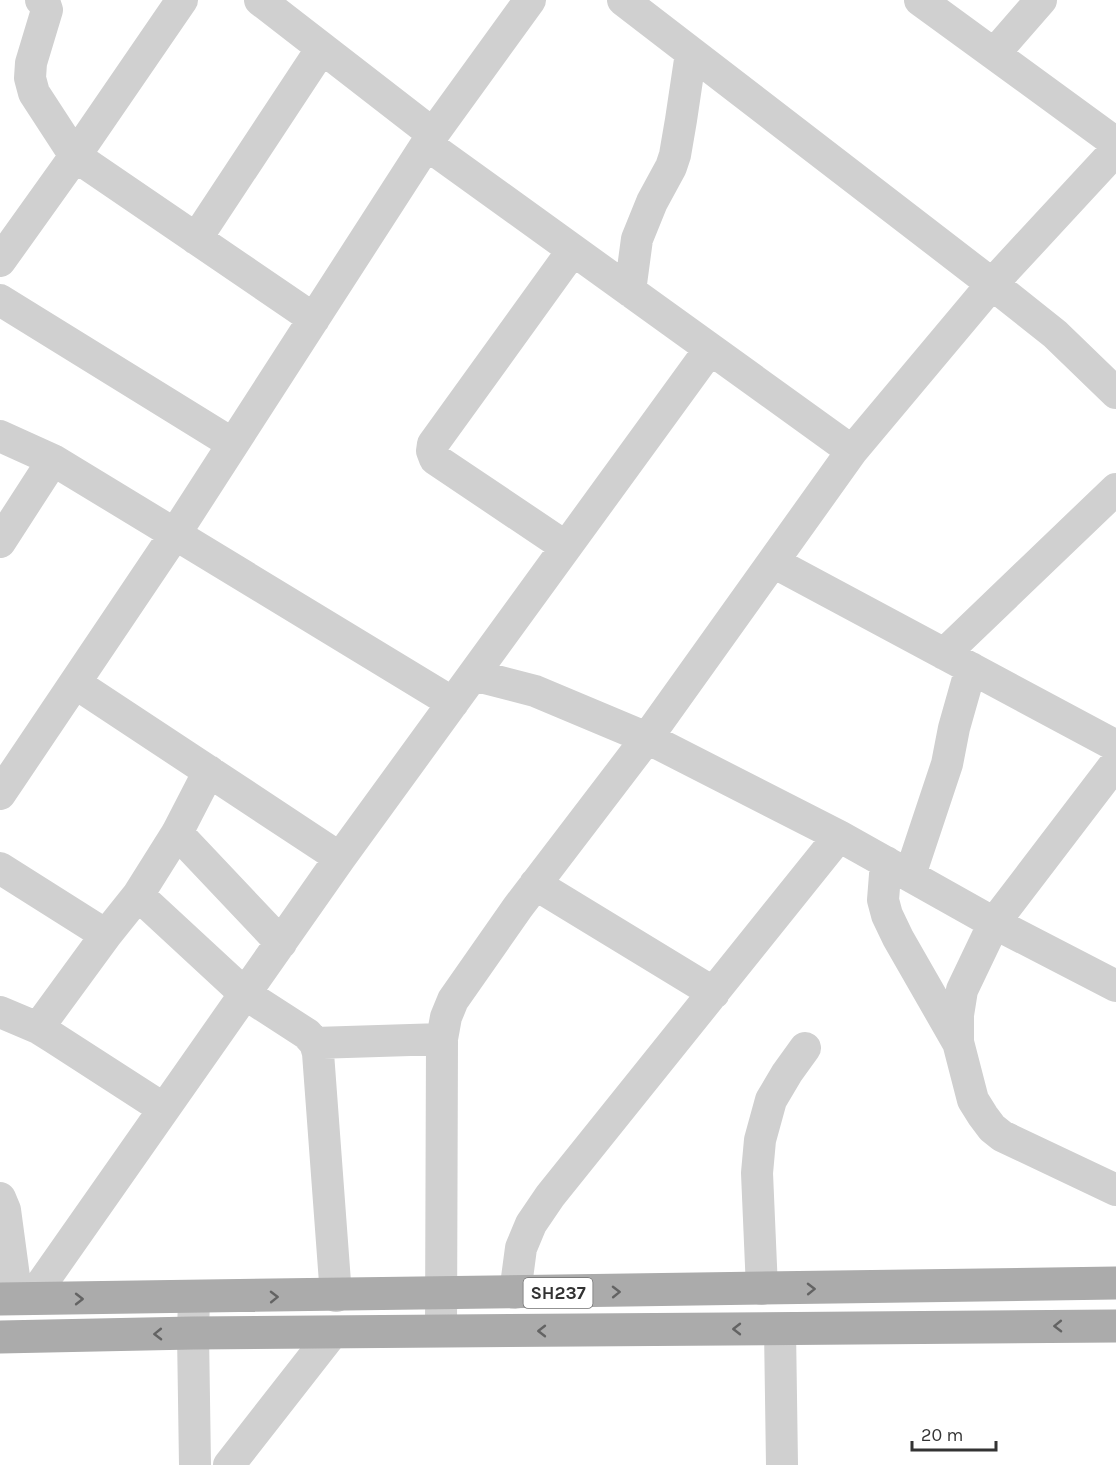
<svg xmlns="http://www.w3.org/2000/svg" width="1116" height="1465" font-family="Karla,sans-serif">
	<rect width="100%" height="100%" fill="#fff"/>
	<g fill="none" stroke-linecap="round" stroke-linejoin="round">
		<!-- minor -->
		<path stroke="#d0d0d0" stroke-width="32" d="M 41,0 L 45,4 L 47,10 L 31,63 L 30,78 L 34,93 L 75,156 L 314,319
			M 260,0 L 433,134
			M 623,0 L 992,284 L 1055,334 L 1116,393
			M 920,0 L 1116,143
			M 994,54 L 1041,0
			M 426,144 L 852,451
			M 196,239 L 322,48
			M 0,261 L 75,156 L 182,0
			M 630,291 L 637,239 L 652,202 L 671,167 L 675,155 L 681,120 L 691,53
			M 0,300 L 233,444
			M 0,436 L 53,460 L 453,703
			M 0,542 L 53,460
			M 566,547 L 435,459 L 432,451 L 433,444 L 573,250
			M 773,562 L 1116,746
			M 944,654 L 1116,489
			M 473,675 L 535,691 L 647,738 L 839,836 L 994,923 L 1116,986
			M 75,683 L 340,858
			M 1116,763 L 994,923 L 962,990 L 958,1015 L 958,1042 L 973,1100 L 983,1116 L 992,1128 L 1002,1136 L 1116,1190
			M 0,794 L 175,534 L 433,134 L 530,0
			M 177,833 L 281,943
			M 886,862 L 883,900 L 887,915 L 898,938 L 957,1041
			M 0,868 L 106,935
			M 910,875 L 947,764 L 954,728 L 971,668
			M 535,884 L 714,993
			M 138,895 L 245,994 L 307,1034 L 315,1043 L 318,1053 L 336,1296
			M 0,1012 L 38,1028 L 54,1038 L 164,1109
			M 38,1028 L 106,935 L 138,895 L 177,833 L 209,771
			M 315,1043 L 442,1039
			M 0,1198 L 5,1210 L 17,1299
			M 762,1289 L 757,1173 L 760,1140 L 771,1100 L 787,1073 L 805,1048
			M 515,1293 L 521,1248 L 531,1224 L 550,1196 L 839,836
			M 194,1298 L 193,1333 L 195,1465
			M 31,1299 L 340,858 L 710,349
			M 780,1329 L 782,1465
			M 441,1331 L 442,1039 L 446,1017 L 453,1000 L 518,907 L 647,738 L 852,451 L 992,284 L 1116,150
			M 229,1465 L 333,1332"/>
		<!-- major -->
		<path stroke="#ababab" stroke-width="33" d="M 0,1299 C 372,1297 744,1290 1116,1283
			M 0,1337 L 193,1333 L 1116,1326"/>
	</g>
	<!-- one-way arrows -->
	<defs><path id="oneway-chevron" d="M-2-3.5L2.5 0L-2 3.5" fill="none" stroke-width="1.6" stroke-linecap="round" stroke-linejoin="round" transform="scale(1.5)"/></defs>
	<g stroke="#636363">
		<use href="#oneway-chevron" transform="translate(811 1289) rotate(-1)"/>
		<use href="#oneway-chevron" transform="translate(616 1292) rotate(-1)"/>
		<use href="#oneway-chevron" transform="translate(274 1297) rotate(-1)"/>
		<use href="#oneway-chevron" transform="translate(79 1299)"/>
		<use href="#oneway-chevron" transform="translate(1058 1326) rotate(179)"/>
		<use href="#oneway-chevron" transform="translate(737 1329) rotate(180)"/>
		<use href="#oneway-chevron" transform="translate(542 1331) rotate(180)"/>
		<use href="#oneway-chevron" transform="translate(158 1334) rotate(179)"/>
	</g>
	<g text-anchor="middle" dominant-baseline="central" stroke-width="6" stroke-linejoin="round" paint-order="stroke">
		<!-- shield labels -->
		<rect fill="#fff" stroke="#707070" stroke-width="1.5" x="523.5" y="1278" width="69" height="30" rx="4.5"/>
		<g font-size="18" font-weight="bold" fill="#333">
			<text x="558" y="1293">SH237</text>
		</g>
	</g>
	<!-- scale -->
	<path d="M912 1441v9h84v-9" fill="none" stroke="#333333" stroke-width="3"/>
	<text x="921" y="1441" font-size="18" fill="#333333" stroke="#ffffff" stroke-width="4.5" paint-order="stroke">20 m</text>
</svg>
